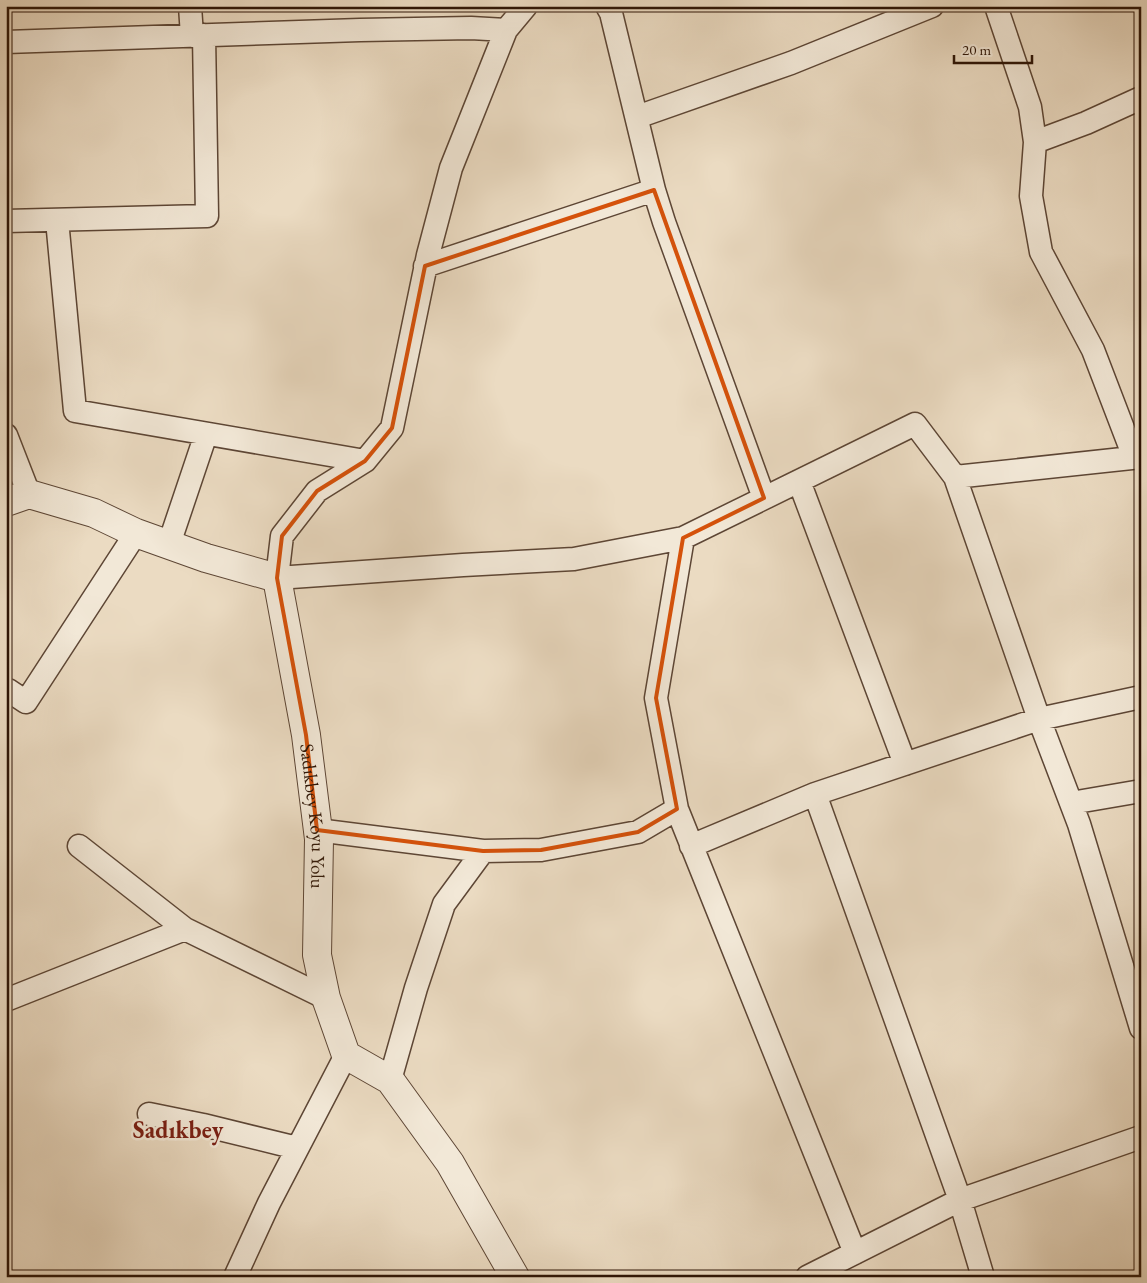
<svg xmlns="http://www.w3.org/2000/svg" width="1147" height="1283" font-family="'EB Garamond',serif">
	<rect width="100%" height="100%" fill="#ebdbc2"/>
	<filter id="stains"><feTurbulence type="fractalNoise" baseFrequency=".004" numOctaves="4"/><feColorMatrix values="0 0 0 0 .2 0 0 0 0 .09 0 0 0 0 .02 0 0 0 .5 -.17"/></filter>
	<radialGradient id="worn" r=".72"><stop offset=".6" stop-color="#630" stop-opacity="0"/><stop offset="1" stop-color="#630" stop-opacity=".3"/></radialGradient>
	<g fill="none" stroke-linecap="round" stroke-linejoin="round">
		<defs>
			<path id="minor" d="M 190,6 L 192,36
				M 526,6 L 506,30 L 451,168 L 428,255 L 392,428 L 365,461 L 317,491 L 282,536 L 277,578 L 463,565 L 574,559 L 683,538 L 915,424 L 955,477 L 1039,719 L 1079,824 L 1141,1028
				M 607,6 L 611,13 L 654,190 L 664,222 L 764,498
				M 996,6 L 1030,107 L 1035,142 L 1031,196 L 1041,252 L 1093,350 L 1134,457
				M 6,42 L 360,30 L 471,28 L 506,30
				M 637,117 L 791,63 L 932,6
				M 1035,142 L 1086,123 L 1141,98
				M 57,220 L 75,411 L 365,461
				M 6,221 L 207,216 L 204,35
				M 425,266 L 654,190
				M 6,435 L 29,494
				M 955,477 L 1141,457
				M 799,481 L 905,764
				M 683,538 L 656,698 L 677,809 L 855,1253
				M 169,544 L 206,434
				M 6,693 L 8,690 L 26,702 L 136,533
				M 815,794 L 960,1200 L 983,1277
				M 1071,803 L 1141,791
				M 317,830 L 483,851 L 541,850 L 638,832 L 677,809
				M 79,846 L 185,929 L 326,998
				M 691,846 L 815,794 L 1039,719 L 1141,697
				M 6,1000 L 185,929
				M 390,1080 L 416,988 L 444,904 L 483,851
				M 149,1114 L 203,1125 L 297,1148
				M 235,1277 L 269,1203 L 346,1055
				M 807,1277 L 960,1200 L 1141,1137"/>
			<g id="tertiary">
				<path id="s1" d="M 6,502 L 29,494 L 94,513 L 136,533 L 206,558 L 277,578 L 306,735 L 319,839 L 317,955 L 326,998 L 346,1055 L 390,1080 L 450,1163 L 515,1277"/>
			</g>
		</defs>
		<!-- minor casing -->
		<use href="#minor" stroke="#5d4635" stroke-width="25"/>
		<!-- tertiary casing -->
		<use href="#tertiary" stroke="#5d4635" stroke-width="30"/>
		<!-- minor -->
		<use href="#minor" stroke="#f2e8d7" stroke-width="22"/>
		<!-- tertiary -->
		<use href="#tertiary" stroke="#f2e8d7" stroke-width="28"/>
	</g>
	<!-- marked area -->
	<path fill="none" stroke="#d5520b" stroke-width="4" stroke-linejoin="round" d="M 654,190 L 764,498 L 683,538 L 656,698 L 677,809 L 638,832 L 541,850 L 483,851 L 317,830 L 306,735 L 277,578 L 282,536 L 317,491 L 365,461 L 392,428 L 425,266 Z"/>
	<g text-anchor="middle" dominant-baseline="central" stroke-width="5" stroke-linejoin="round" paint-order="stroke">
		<!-- street labels -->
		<g font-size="19" fill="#2e1506" stroke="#f2e8d7">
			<text stroke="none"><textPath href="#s1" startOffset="528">Sadıkbey Koyu Yolu</textPath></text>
		</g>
		<!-- district labels -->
		<g font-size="24" font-weight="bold" fill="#7a1f14" stroke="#f2e8d7">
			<text x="178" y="1129">Sadıkbey</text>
		</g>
	</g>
	<!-- margin -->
	<rect width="1147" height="1283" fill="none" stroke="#ebdbc2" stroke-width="25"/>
	<rect x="8" y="8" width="1132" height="1268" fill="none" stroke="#2e1506" stroke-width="2.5"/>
	<rect x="12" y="12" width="1122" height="1258" fill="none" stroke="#2e1506"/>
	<!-- scale -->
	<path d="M954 55v8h78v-8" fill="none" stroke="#2e1506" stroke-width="2.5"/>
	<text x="962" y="55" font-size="15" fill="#2e1506" stroke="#f2e8d7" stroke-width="4" paint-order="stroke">20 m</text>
	<rect width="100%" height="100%" filter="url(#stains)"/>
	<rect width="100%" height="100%" fill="url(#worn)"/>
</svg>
